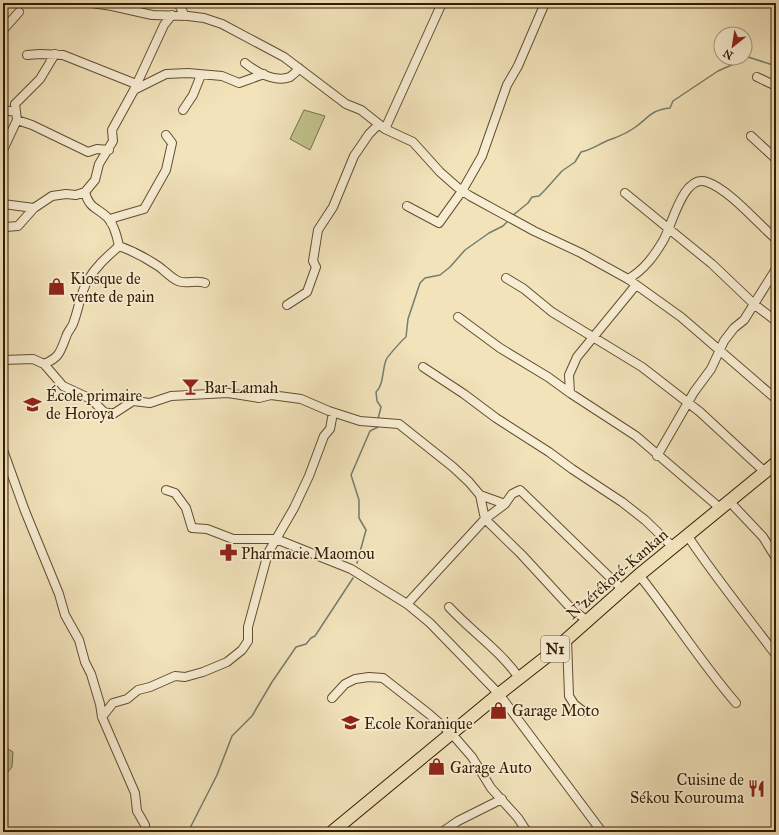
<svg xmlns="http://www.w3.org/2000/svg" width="779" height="835" font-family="'IM FELL Great Primer',serif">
	<rect width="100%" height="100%" fill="#f2e3bb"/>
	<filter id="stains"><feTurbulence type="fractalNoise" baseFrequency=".005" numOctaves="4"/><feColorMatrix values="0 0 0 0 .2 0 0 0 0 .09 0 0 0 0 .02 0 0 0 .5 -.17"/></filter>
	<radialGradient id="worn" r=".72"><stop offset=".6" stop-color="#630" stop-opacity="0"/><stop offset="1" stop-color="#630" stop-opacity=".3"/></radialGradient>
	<!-- green -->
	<path fill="#c0c28c" stroke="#7a6f46" d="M 304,110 L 325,116 L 310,150 L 290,139 Z
		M 3,746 L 13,752 L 12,767 L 3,778 Z"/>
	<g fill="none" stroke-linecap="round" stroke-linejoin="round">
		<!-- stream -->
		<path stroke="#737d6e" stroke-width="1.5" d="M 745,56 L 776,66
			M 512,216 L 528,203 L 532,197 L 539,196 L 545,190 L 562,171 L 575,162 L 581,152 C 592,150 599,144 609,140 C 620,136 624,135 634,128 C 649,118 650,110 670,108 L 673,101 L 718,71 L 736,63 L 739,58
			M 378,419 L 381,407 L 377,401 L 376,392 C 384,384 382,371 386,360 C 387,357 403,339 406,337 L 408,319 L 420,283 L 425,278 L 440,275 L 450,267 L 465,250 L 489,233 L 503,226 L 508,221
			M 357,563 L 366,530 L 359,518 L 359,500 L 351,475 L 370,431 L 378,427 L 378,425
			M 188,832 L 217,775 L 232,736 L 252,716 L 272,682 L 296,647 L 306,644 L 311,638 L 315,636 L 353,578"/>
		<defs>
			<path id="minor" d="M 92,3 L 112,6 L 152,15 L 188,16 L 204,18 L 222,24 L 284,57 L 346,104 L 361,110 L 385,129 L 413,142 L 440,172 L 457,187 L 470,196 L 534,231 L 581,253 L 628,279 L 681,317 L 776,399
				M 178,3 L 185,16
				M 3,30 L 19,12
				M 27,55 L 40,54 L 63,55 L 136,84
				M 245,63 C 256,72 275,83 290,77 C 293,75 297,71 299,68
				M 757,77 L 776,86
				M 134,90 L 166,74 L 188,73 L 222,76 L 239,83 L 264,74
				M 3,110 L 16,112
				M 183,110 L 193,95 L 201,75
				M 17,120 L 15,104 L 40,79 L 55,54
				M 385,129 L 442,3
				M 751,136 L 776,159
				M 3,150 L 17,120 L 32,125 L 88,152 L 97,149 L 109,150
				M 625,193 L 712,264 L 755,305 L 776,321
				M 3,204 L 34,208 L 52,196 L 66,194 L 76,195 L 85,192 L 95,180 L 99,164 L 113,141 L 112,130 L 134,90 L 164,25 L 172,15
				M 407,206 L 439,223 L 462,191 L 482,156 L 507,85 L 518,66 L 545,3
				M 111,223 L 113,218 L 144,209 L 166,170 L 172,143 L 166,135
				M 3,229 L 5,227 L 18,226 L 34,208
				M 119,246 C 133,251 146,258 158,266 C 164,270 171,278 178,281 C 187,285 196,279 205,283
				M 506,278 L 524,289 L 552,312 L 642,367 L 700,412 L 765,472
				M 628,279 C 644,270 654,256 663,241 C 672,226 683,173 707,182 C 730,190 757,223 776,239
				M 287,305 L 307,292 L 316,267 L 313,261 L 318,230 L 333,207 L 354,156 L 369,134 L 379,124
				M 458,317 L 500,348 L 548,377 L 570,393 L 636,436 L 720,508
				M 3,360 L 33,359 L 44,364 C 60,357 60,352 66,337 C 67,332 71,329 73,324 C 79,309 80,293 88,280 C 96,266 108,256 119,246 C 117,236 114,224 107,217 C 96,207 89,208 85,192
				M 44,364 L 63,386 L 91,399 L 104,412 L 113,414 L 133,401 L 150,403 L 171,396 L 228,393 L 259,398 L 271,395 L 301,399 L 329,411 L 360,421 L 399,424 L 453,467 L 469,482 L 480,495 L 485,519 L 521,554 L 568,605 L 587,621
				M 423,367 L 464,394 L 496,418 L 549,452 L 572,469 L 622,502 L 645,520 L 673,547
				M 570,393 L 569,375 L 577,357 L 636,285
				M 3,450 L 25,511 L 59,594 L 65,615 L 79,640 L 85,662 L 91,674 L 100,704 L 102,717 L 135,793 L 137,811 L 145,825 L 145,832
				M 657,456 L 694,392 L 711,369 L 724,341 L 734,328 L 744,320 L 776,269
				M 166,490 L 175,493 L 186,508 L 192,528 L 207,529 L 233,539 L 276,539 L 351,569 L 407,604 L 430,623 L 499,694 L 602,832
				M 480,495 L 505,504
				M 729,501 L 763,537 L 776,558
				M 687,535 C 715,577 746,615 776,655
				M 639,575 C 672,616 701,663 736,703
				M 407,604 L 485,519 L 505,504 L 512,494 L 520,490 L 622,589
				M 449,607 C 472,632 500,650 520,679
				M 567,639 L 569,696 L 574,704 L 584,712
				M 332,698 L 345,684 L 355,679 L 369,677 L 383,678 L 429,714 L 452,734 L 472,757 L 491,788 L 518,818 L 527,832
				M 102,717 L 113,703 L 127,699 L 138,690 L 150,687 L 175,676 L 185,677 L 203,672 L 227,662 L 242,650 L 248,641 L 248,627 L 268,553 L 294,508 L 309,476 L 324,436 L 330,429 L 333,413
				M 442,832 L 458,821 L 502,799"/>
			<path id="highway" d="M 332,832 L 499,694 L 550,654 L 639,575 L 776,463"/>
		</defs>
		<!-- minor casing -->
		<use href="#minor" stroke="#634e2f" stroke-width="10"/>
		<!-- highway casing -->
		<use href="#highway" stroke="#331c00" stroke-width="14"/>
		<!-- minor -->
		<use href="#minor" stroke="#f7edd3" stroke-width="8"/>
		<!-- highway -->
		<use href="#highway" stroke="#f2e3bb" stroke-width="12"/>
	</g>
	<!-- icons -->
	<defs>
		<symbol id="shop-bare" viewBox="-9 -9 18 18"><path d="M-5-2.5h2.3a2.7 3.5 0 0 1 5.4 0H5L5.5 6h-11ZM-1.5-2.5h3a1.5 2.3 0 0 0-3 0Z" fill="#8f2418" stroke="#f7edd3" stroke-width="2.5" paint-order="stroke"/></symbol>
		<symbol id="bar-bare" viewBox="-9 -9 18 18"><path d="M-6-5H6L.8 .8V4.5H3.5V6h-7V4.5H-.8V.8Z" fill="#8f2418" stroke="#f7edd3" stroke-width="2.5" paint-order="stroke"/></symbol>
		<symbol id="school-bare" viewBox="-9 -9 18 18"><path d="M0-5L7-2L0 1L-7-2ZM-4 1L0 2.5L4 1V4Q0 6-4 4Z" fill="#8f2418" stroke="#f7edd3" stroke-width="2.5" paint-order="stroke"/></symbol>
		<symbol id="pharmacy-bare" viewBox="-9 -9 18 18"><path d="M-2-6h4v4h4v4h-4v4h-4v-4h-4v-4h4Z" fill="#8f2418" stroke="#f7edd3" stroke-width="2.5" paint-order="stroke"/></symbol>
		<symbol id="restaurant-bare" viewBox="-9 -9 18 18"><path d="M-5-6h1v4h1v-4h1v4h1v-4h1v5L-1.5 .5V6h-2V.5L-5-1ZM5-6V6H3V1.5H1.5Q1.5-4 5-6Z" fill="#8f2418" stroke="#f7edd3" stroke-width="2.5" paint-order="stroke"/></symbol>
	</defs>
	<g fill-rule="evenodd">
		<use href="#shop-bare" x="44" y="274" width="25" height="25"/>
		<use href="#bar-bare" x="178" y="374" width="25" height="25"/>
		<use href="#school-bare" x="20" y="392" width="25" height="25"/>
		<use href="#pharmacy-bare" x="216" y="540" width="25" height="25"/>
		<use href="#shop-bare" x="486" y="698" width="25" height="25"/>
		<use href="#school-bare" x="338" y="710" width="25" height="25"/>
		<use href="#shop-bare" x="424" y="754" width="25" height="25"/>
		<use href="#restaurant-bare" x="744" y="776" width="25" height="25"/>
	</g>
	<g text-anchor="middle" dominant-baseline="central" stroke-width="3.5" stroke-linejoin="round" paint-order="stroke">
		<!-- shield labels -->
		<rect fill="#f7edd3" stroke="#6e5b3f" stroke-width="1" x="541" y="636" width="28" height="26" rx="3"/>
		<g font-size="15" font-weight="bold" fill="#331c00">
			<text x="555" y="649">N1</text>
		</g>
		<!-- poi labels -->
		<g font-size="16" fill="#331c00" stroke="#f7edd3" text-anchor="start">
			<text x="70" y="278">Kiosque de<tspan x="70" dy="18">vente de pain</tspan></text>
			<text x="204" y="387">Bar Lamah</text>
			<text x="46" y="395">École primaire<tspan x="46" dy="18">de Horoya</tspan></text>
			<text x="241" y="553">Pharmacie Maomou</text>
			<text x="512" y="710">Garage Moto</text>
			<text x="364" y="723">Ecole Koranique</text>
			<text x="450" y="767">Garage Auto</text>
			<text x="744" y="779" text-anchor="end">Cuisine de<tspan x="744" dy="18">Sékou Kourouma</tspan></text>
		</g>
		<!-- street labels -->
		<g font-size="16" fill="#331c00" stroke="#f7edd3">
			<text transform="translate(617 574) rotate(-41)">N'zérékoré-Kankan</text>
		</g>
	</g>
	<!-- margin -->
	<rect width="779" height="835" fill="none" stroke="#f2e3bb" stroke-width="16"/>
	<rect x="4" y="4" width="771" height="827" fill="none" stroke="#331c00" stroke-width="2"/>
	<rect x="8" y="8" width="763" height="819" fill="none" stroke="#331c00"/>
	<!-- north arrow -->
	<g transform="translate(733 46) rotate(210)"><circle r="19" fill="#f7edd3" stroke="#a9997f"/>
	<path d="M0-3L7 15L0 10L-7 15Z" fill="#8f2418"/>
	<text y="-6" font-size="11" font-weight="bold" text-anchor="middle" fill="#331c00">N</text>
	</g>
	<rect width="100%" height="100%" filter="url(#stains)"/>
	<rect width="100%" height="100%" fill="url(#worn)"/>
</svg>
